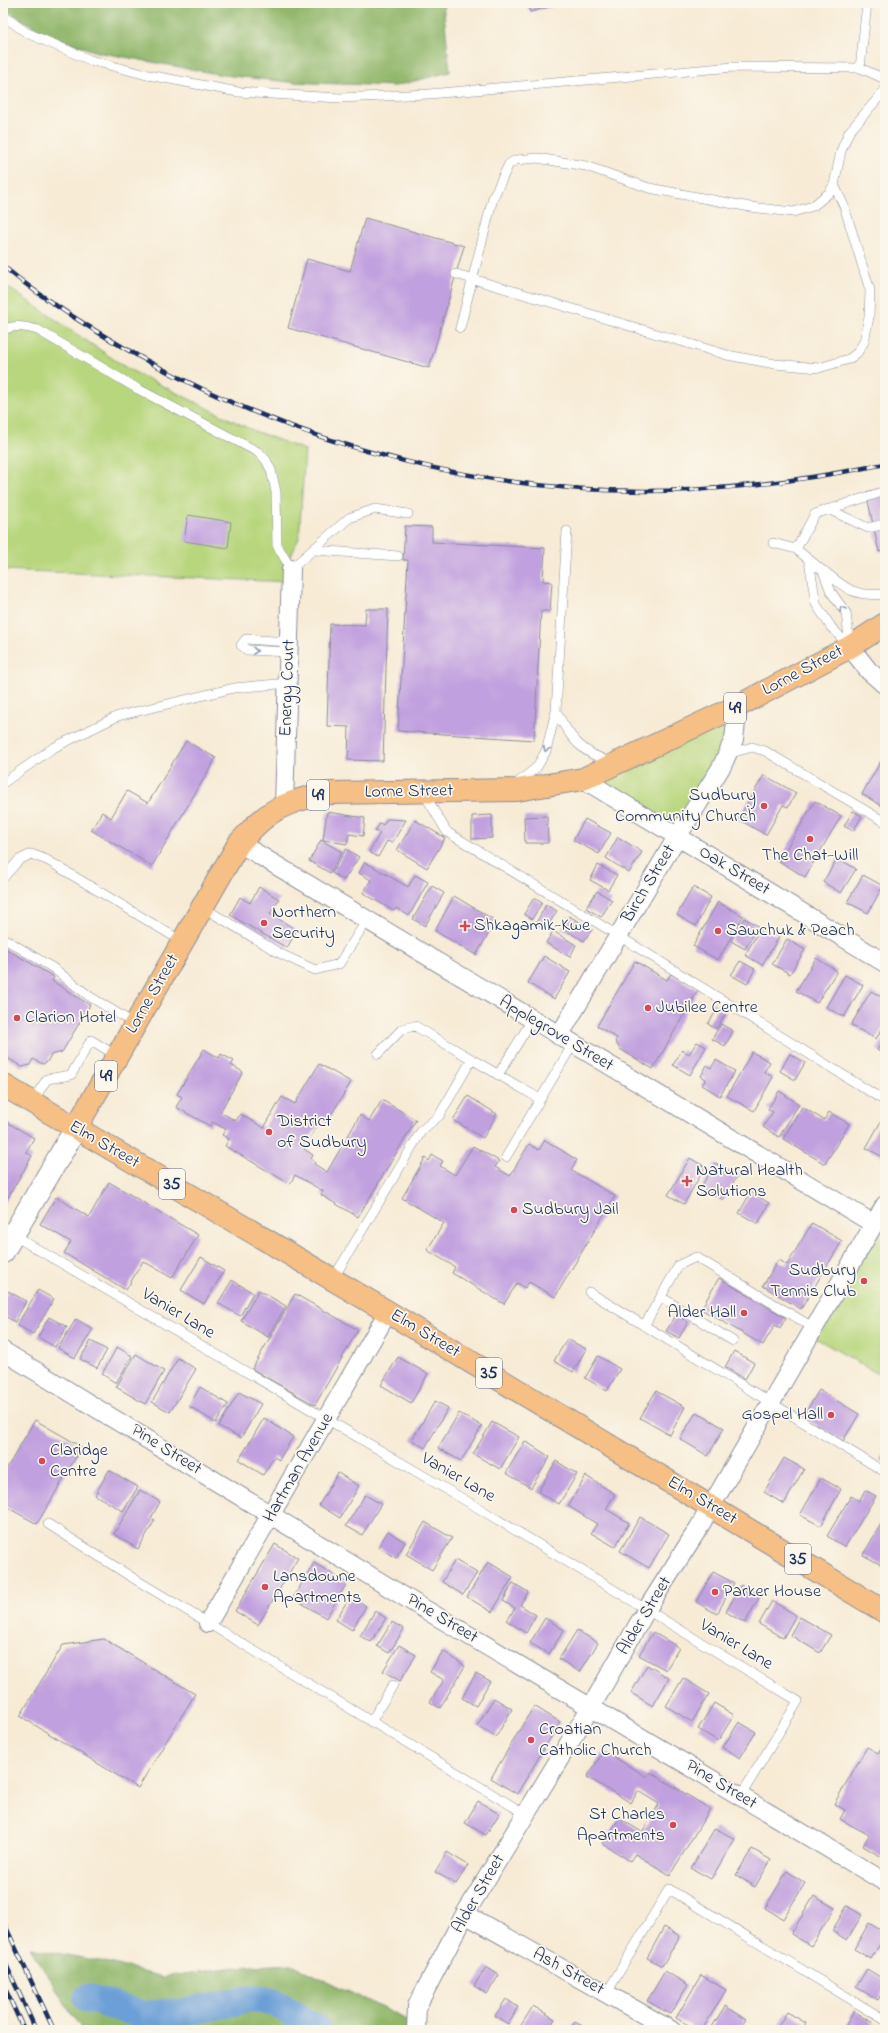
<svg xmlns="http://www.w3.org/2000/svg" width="888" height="2033" font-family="'Indie Flower',sans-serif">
	<rect width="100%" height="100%" fill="#fbf7ec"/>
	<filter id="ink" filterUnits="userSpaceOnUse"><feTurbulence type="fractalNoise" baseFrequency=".025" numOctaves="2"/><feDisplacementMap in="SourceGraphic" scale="8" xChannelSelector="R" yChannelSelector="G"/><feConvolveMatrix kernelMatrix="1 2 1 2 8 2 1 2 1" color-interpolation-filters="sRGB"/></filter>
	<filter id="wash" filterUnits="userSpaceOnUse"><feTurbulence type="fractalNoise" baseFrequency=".012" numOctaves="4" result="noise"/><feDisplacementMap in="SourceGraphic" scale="16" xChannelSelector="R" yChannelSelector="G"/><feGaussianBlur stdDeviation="0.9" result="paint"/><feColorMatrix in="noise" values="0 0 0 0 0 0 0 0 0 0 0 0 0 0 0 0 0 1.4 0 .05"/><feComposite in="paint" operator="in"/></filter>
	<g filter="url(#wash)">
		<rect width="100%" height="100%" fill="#f7ebd6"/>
		<!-- green -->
		<path fill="#b8d67d" stroke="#6a826e" d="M 3,284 L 128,369 L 252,430 L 305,450 L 299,538 L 290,558 L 290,582 L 3,570 Z
			M 737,705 L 733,738 L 676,838 L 583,781 Z
			M 885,1208 L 885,1378 L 812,1336 Z"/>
		<!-- forest -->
		<path fill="#92b76c" stroke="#567365" d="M 3,3 L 443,3 L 450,72 L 395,86 L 289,82 L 223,75 L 97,52 L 46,34 L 3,8 Z
			M 30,1948 L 109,1963 L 162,1977 L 235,1967 L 292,1964 L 411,2022 L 412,2030 L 82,2030 Z"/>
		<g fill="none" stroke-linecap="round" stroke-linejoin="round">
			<!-- river -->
			<path stroke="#6c9fd7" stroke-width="28" d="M 87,1998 L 143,2015 L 190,2011 L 250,1999 L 273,2001 L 318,2030"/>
		</g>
		<g id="blocks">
			<!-- building -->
			<path fill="#c1a0df" d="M 527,3 L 552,3 L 553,6 L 530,12 Z
				M 365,218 L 464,246 L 429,368 L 288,328 L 307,259 L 350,271 Z
				M 885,488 L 885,550 L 879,552 L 866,492 Z
				M 188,515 L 231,522 L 228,548 L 184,541 Z
				M 405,526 L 432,527 L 432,542 L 545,548 L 543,581 L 552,582 L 550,611 L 541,611 L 534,740 L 398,731 L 408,560 L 403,560 Z
				M 366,609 L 388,609 L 383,761 L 348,760 L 349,727 L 327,726 L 330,624 L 365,625 Z
				M 186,741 L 216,758 L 152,866 L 91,830 L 102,812 L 111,818 L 127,791 L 148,803 Z
				M 885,754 L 885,808 L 862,794 Z
				M 764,775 L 796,793 L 788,807 L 783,805 L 766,835 L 738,819 Z
				M 815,801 L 841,816 L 805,877 L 779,861 Z
				M 853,811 L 862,816 L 853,831 L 844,826 Z
				M 327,812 L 365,818 L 363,836 L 349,834 L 347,844 L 323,840 Z
				M 492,815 L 492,838 L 472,839 L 472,816 Z
				M 547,816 L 548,843 L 525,843 L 524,817 Z
				M 387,819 L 406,820 L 392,843 L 387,841 L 378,857 L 369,852 L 380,833 L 375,831 L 380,823 L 383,825 Z
				M 585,819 L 611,833 L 599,854 L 573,840 Z
				M 415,820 L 445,838 L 427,868 L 397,850 Z
				M 618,837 L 642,852 L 629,873 L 606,858 Z
				M 321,840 L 342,852 L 330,873 L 309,861 Z
				M 346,849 L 359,857 L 344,880 L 332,873 Z
				M 838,858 L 856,869 L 841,893 L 823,882 Z
				M 365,862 L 408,887 L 415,875 L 428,882 L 409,916 L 396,908 L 394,911 L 363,893 L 371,880 L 359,873 Z
				M 598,865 L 617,875 L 608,890 L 590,880 Z
				M 863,875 L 883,886 L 868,913 L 847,902 Z
				M 432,886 L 444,893 L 425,926 L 413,919 Z
				M 259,887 L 279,899 L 270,914 L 297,930 L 287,948 L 230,915 L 240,897 L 250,903 Z
				M 693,887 L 711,897 L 696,926 L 677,915 Z
				M 597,891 L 612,900 L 601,917 L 586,908 Z
				M 454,896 L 496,921 L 476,955 L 435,931 Z
				M 534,898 L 542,903 L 532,919 L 524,914 Z
				M 718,902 L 743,916 L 718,960 L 693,946 Z
				M 546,905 L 557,911 L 546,929 L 536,923 Z
				M 569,916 L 592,929 L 584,941 L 562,928 Z
				M 744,918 L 758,926 L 745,949 L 731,941 Z
				M 761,927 L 779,937 L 762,965 L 745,955 Z
				M 553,931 L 576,945 L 570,957 L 546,943 Z
				M 787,939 L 805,950 L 790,974 L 772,964 Z
				M 3,947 L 54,977 L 52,981 L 90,1005 L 62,1052 L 51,1055 L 47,1062 L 43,1064 L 33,1059 L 30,1065 L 22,1067 L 3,1055 Z
				M 544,956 L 570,972 L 554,999 L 528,983 Z
				M 816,958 L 837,971 L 817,1003 L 796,991 Z
				M 635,961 L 667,980 L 671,974 L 698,990 L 653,1069 L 620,1049 L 615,1041 L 617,1038 L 597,1026 Z
				M 740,961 L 755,969 L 747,984 L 731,975 Z
				M 845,975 L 863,985 L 844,1017 L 826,1007 Z
				M 871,991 L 885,999 L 885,1024 L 876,1039 L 851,1025 Z
				M 718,1008 L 726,1013 L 716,1029 L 708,1024 Z
				M 721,1024 L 733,1031 L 725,1046 L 712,1039 Z
				M 885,1036 L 885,1055 L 877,1050 Z
				M 697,1042 L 706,1047 L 690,1075 L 673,1065 L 682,1050 L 689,1054 Z
				M 204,1049 L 219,1058 L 221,1054 L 234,1061 L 231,1065 L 243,1072 L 220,1112 L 236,1121 L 240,1114 L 264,1128 L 282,1097 L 295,1104 L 319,1064 L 351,1082 L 327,1122 L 321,1119 L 304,1149 L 313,1155 L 311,1159 L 315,1162 L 314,1164 L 327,1172 L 360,1115 L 369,1121 L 382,1100 L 416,1120 L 358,1217 L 321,1195 L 323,1191 L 295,1175 L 290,1184 L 225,1146 L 229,1139 L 222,1135 L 226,1129 L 212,1122 L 210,1126 L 176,1107 L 182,1097 L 177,1094 Z
				M 752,1052 L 770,1062 L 764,1072 L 773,1077 L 754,1111 L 727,1096 Z
				M 790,1054 L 805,1063 L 795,1080 L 780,1071 Z
				M 716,1060 L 735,1071 L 720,1096 L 702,1085 L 706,1079 L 701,1076 L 707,1065 L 711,1068 Z
				M 779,1091 L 799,1104 L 779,1137 L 763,1127 L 773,1112 L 768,1109 Z
				M 468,1096 L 497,1114 L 483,1138 L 453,1120 Z
				M 802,1107 L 824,1120 L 829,1112 L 849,1124 L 825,1164 L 783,1139 Z
				M 885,1114 L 885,1158 L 866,1148 Z
				M 3,1120 L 34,1138 L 26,1152 L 32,1156 L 3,1206 Z
				M 545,1140 L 577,1160 L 571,1170 L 615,1196 L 555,1297 L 529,1282 L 525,1288 L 517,1283 L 504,1304 L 452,1273 L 455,1267 L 427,1250 L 444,1223 L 402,1198 L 425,1158 L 429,1161 L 432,1155 L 443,1161 L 440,1166 L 455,1175 L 473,1146 L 499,1161 L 495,1167 L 510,1176 L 529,1144 L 539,1150 Z
				M 690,1158 L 705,1167 L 684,1204 L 668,1195 Z
				M 715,1163 L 737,1176 L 723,1200 L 701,1187 Z
				M 109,1182 L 198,1235 L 172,1278 L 143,1261 L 126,1290 L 64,1253 L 71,1242 L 40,1224 L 56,1197 L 89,1217 Z
				M 751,1192 L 769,1203 L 758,1224 L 739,1213 Z
				M 812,1223 L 842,1241 L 801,1309 L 763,1286 L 778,1260 L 787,1265 Z
				M 201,1257 L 224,1271 L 204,1304 L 181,1290 Z
				M 719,1278 L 786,1318 L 780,1328 L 775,1325 L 763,1345 L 701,1309 Z
				M 232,1280 L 253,1293 L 240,1316 L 218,1303 Z
				M 38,1290 L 54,1299 L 33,1334 L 17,1325 Z
				M 259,1290 L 286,1306 L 268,1337 L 241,1321 Z
				M 8,1291 L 26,1301 L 15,1322 L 3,1315 L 3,1300 Z
				M 295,1294 L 358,1330 L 315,1405 L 252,1369 Z
				M 676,1315 L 688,1322 L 679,1338 L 666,1331 Z
				M 49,1317 L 67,1327 L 55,1347 L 38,1337 Z
				M 76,1319 L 93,1329 L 75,1358 L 58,1348 Z
				M 567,1339 L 586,1349 L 573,1372 L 554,1361 Z
				M 91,1341 L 107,1350 L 97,1368 L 80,1359 Z
				M 117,1347 L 132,1356 L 116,1383 L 102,1374 Z
				M 734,1351 L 754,1363 L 745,1379 L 725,1367 Z
				M 136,1354 L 164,1371 L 145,1404 L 116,1387 Z
				M 598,1356 L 620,1369 L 607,1391 L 585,1378 Z
				M 398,1357 L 428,1374 L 411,1403 L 381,1385 Z
				M 178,1358 L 196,1369 L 170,1412 L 152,1402 Z
				M 200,1387 L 228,1404 L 216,1423 L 189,1406 Z
				M 819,1390 L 859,1414 L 843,1441 L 803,1417 Z
				M 656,1391 L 685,1407 L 670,1435 L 640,1418 Z
				M 239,1392 L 261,1404 L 241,1438 L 219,1426 Z
				M 435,1401 L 448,1408 L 425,1448 L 412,1440 Z
				M 696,1412 L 724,1428 L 708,1456 L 680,1439 Z
				M 459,1413 L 482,1426 L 461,1461 L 438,1448 Z
				M 264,1418 L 293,1437 L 279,1460 L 274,1457 L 263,1475 L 239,1460 Z
				M 35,1420 L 82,1447 L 37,1524 L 3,1505 L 3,1475 Z
				M 492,1422 L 519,1437 L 500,1469 L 473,1454 Z
				M 525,1441 L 550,1457 L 531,1488 L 506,1473 Z
				M 885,1450 L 885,1462 L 880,1459 Z
				M 784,1458 L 804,1469 L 784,1504 L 764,1492 Z
				M 556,1461 L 577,1474 L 559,1504 L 538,1492 Z
				M 109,1470 L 138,1487 L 123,1511 L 95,1495 Z
				M 338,1473 L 359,1486 L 340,1518 L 319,1505 Z
				M 586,1476 L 615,1494 L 606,1509 L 629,1523 L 615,1547 L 591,1533 L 597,1524 L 568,1506 Z
				M 821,1478 L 841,1489 L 821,1526 L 800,1515 Z
				M 140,1490 L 160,1502 L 151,1518 L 155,1520 L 138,1549 L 114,1534 Z
				M 865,1490 L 876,1496 L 845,1547 L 827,1536 L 851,1496 L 859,1501 Z
				M 365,1495 L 381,1504 L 362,1535 L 346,1526 Z
				M 640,1517 L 669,1534 L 649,1568 L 620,1551 Z
				M 885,1517 L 885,1567 L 863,1555 Z
				M 425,1522 L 452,1538 L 432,1570 L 406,1554 Z
				M 388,1531 L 405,1542 L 396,1558 L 378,1547 Z
				M 275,1544 L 298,1558 L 258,1625 L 235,1611 Z
				M 455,1560 L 477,1573 L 463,1595 L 442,1582 Z
				M 488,1562 L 513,1577 L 492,1612 L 467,1597 Z
				M 314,1563 L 347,1583 L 326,1618 L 293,1598 Z
				M 713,1572 L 734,1583 L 717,1614 L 696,1602 Z
				M 513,1583 L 528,1592 L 520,1605 L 536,1615 L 526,1633 L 507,1621 L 515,1608 L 503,1601 Z
				M 741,1585 L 760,1596 L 745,1623 L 726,1612 Z
				M 350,1596 L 366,1606 L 352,1630 L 336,1620 Z
				M 772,1601 L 796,1615 L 783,1638 L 759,1624 Z
				M 375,1611 L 386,1618 L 371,1642 L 360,1636 Z
				M 800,1617 L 831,1635 L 820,1653 L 790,1635 Z
				M 545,1618 L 564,1630 L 549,1654 L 530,1643 Z
				M 392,1622 L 404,1629 L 389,1653 L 377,1646 Z
				M 577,1630 L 598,1643 L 580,1672 L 559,1659 Z
				M 653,1632 L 679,1648 L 666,1670 L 639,1655 Z
				M 104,1639 L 195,1694 L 138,1788 L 20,1716 L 63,1645 Z
				M 399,1645 L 416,1655 L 400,1681 L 383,1671 Z
				M 443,1651 L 465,1666 L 440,1708 L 430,1702 L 444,1680 L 430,1672 Z
				M 647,1665 L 669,1678 L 653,1706 L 631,1693 Z
				M 476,1673 L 490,1681 L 476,1706 L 462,1698 Z
				M 683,1678 L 709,1694 L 692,1722 L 666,1706 Z
				M 494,1698 L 512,1709 L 496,1737 L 477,1726 Z
				M 714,1703 L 734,1715 L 718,1741 L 698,1729 Z
				M 534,1706 L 560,1722 L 517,1794 L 491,1778 Z
				M 739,1722 L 756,1732 L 740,1758 L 723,1747 Z
				M 867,1747 L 878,1753 L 882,1747 L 885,1749 L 885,1859 L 863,1846 L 869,1835 L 840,1819 L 845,1810 L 834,1804 Z
				M 604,1751 L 647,1777 L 650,1772 L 710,1809 L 670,1875 L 635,1854 L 630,1861 L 603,1844 L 619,1818 L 642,1832 L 659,1804 L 638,1791 L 631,1803 L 587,1777 Z
				M 478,1801 L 499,1814 L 486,1835 L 465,1823 Z
				M 715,1828 L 735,1839 L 711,1879 L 691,1868 Z
				M 752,1849 L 771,1860 L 755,1887 L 736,1875 Z
				M 447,1852 L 468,1865 L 456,1884 L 435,1872 Z
				M 787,1871 L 805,1883 L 783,1919 L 765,1908 Z
				M 814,1896 L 835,1908 L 811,1946 L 791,1934 Z
				M 847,1906 L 862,1915 L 847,1940 L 832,1931 Z
				M 869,1923 L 885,1933 L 885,1936 L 871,1959 L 854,1949 Z
				M 664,1927 L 680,1936 L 662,1966 L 647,1958 Z
				M 486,1967 L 499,1975 L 487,1994 L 474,1986 Z
				M 867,1969 L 885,1980 L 885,1988 L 878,2000 L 856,1987 Z
				M 665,1971 L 688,1985 L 670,2014 L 647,2001 Z
				M 701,1975 L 726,1990 L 702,2030 L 697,2030 L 676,2018 Z
				M 506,1999 L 518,2007 L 508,2024 L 495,2016 Z
				M 533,2006 L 555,2019 L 548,2030 L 525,2030 L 520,2027 Z
				M 725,2006 L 746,2019 L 739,2030 L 710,2030 Z
				M 854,2011 L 873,2023 L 869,2030 L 854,2030 L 846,2025 Z
				M 787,2012 L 806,2023 L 802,2030 L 776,2030 Z
				M 575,2022 L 589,2030 L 570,2030 Z"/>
		</g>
	</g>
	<g filter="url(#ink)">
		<use href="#blocks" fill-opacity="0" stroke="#898d9a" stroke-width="1"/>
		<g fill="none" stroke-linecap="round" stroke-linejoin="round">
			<defs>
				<path id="service" d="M 3,16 L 27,33 L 90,60 L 143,74 L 238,92 L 340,98 L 429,94 L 733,67 L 860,68 L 885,79
					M 860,68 L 867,3
					M 456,274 L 727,355 L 775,364 L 819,368 L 849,359 L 857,353 L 864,342 L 869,317 L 870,290 L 844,206 L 834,185
					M 460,328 L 493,198 L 509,164 L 516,160 L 537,158 L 586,166 L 649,188 L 750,207 L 793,212 L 813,206 L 829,193 L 834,185 L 841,151 L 849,132 L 885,90
					M 3,330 C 15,324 25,327 38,330 L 138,389 L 258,452 L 266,460 L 271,470 L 276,492 L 277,545 L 291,569 L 349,518 L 375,509 L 408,514
					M 828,509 L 868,528 L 885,524
					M 773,543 L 796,549 L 823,571 L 831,592 L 846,613 L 850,646
					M 796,549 L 815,514 L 885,491
					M 314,550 L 398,556
					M 809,560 L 816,604 L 831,627 L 850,647
					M 824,571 C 846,589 855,597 885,594
					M 289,652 L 247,650 L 241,645 L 246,639 L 289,642
					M 556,711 C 570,738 582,754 612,762
					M 728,754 L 752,747 L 765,751 L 885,822
					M 3,783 L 53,748 L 118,716 L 234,688 L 288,683
					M 515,785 L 537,767 L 546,751 L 556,711 L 567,531
					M 423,792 L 447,832 L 619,936 L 885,1101
					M 3,878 L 19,860 L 31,854 L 47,860 L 183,942
					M 202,907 L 281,954 L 315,970 L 339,964 L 367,920
					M 3,938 L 53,968 L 89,996 L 135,1024
					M 378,1054 L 402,1029 L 415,1026 L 540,1099
					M 498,1075 L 532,1020
					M 32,1102 L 47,1079 L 71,1075 L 91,1040 L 117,1056
					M 506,1157 L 573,1044
					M 3,1229 L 480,1509 L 798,1701 L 740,1797
					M 333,1279 L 422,1130 L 439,1116 L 472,1059
					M 589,1292 L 885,1472
					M 661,1297 L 733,1341
					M 644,1326 L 679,1265 L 696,1257 L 814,1328
					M 48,1524 L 133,1578 L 527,1815
					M 371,1722 L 393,1685
					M 606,1994 L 669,1889 L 885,2020"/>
				<path id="minor" d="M 850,647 L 869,671 L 885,685
					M 583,779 L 885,963
					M 284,806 L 291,569
					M 239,843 L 874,1224
					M 559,1036 L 677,837 L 722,766 L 734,739 L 738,706
					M 3,1351 L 421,1607 L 885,1882
					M 208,1623 L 388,1312
					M 465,1914 L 671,2030
					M 416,2030 L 417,2006 L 465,1914 L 591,1707 L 647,1609 L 698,1529 L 885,1205"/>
				<path id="tertiary" d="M 3,1252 L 76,1128"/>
				<path id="primary" d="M 3,1085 L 388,1312 L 885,1612
					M 76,1128 L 239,843 C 247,835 254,826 263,819 C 281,803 307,797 330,793 L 517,790 L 583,779 L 738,706 L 850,647 L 885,624"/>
			</defs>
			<!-- service casing -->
			<use href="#service" stroke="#898d9a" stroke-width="10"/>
			<!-- minor casing -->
			<use href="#minor" stroke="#898d9a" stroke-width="20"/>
			<!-- tertiary casing -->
			<use href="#tertiary" stroke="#898d9a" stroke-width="24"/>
			<!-- primary casing -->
			<use href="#primary" stroke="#898d9a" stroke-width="24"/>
			<!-- service -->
			<use href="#service" stroke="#fff" stroke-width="9"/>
			<!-- minor -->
			<use href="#minor" stroke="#fff" stroke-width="18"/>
			<!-- tertiary -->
			<use href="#tertiary" stroke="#fff" stroke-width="22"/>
			<!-- primary -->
			<use href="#primary" stroke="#f5bf86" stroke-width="22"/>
			<defs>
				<path id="rail" d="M 3,266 C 45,301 93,330 140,357 C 306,449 499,499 690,490 C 756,487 820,477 885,464
					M 3,1921 L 54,2030
					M 3,1958 L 36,2030
					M 3,1984 L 24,2030"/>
			</defs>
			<!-- rail casing -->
			<use href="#rail" stroke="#1b2f5e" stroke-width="4.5"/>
			<!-- rail -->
			<use href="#rail" stroke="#fbf7ec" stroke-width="3" stroke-dasharray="9" stroke-linecap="butt"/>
		</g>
		<!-- one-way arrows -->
		<defs><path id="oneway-chevron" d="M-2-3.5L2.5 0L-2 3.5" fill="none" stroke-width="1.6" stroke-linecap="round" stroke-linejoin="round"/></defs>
		<g stroke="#8d97ae">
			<use href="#oneway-chevron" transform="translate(842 609) rotate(-121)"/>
			<use href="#oneway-chevron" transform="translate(255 651) rotate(4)"/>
			<use href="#oneway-chevron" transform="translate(546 749) rotate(111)"/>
		</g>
	</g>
	<!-- markers -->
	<g fill="#d1495b" stroke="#fbf7ec" stroke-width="1.5">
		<circle cx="764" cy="806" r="4"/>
		<circle cx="810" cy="839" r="4"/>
		<circle cx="264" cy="923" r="4"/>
		<path d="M463 920h4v4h4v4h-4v4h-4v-4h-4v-4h4z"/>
		<circle cx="718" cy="931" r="4"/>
		<circle cx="648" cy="1008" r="4"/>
		<circle cx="17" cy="1018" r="4"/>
		<circle cx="269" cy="1132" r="4"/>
		<path d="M685 1175h4v4h4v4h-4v4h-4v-4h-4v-4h4z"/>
		<circle cx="514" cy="1210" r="4"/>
		<circle cx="864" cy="1281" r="4"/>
		<circle cx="744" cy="1313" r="4"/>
		<circle cx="831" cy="1415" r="4"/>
		<circle cx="42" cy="1461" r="4"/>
		<circle cx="265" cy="1587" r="4"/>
		<circle cx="715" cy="1592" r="4"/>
		<circle cx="531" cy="1740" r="4"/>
		<circle cx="673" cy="1825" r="4"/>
	</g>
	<g text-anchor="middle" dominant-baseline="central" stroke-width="3.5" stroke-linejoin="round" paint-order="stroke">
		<!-- shield labels -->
		<g fill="#fbf7ec" stroke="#5e6b89" stroke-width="1">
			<rect x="724" y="693" width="22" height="30" rx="3"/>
			<rect x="307" y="780" width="22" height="30" rx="3"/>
			<rect x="95" y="1061" width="22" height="30" rx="3"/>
			<rect x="159" y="1169" width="26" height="30" rx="3"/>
			<rect x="476" y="1358" width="26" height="30" rx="3"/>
			<rect x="785" y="1544" width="26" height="30" rx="3"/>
		</g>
		<g font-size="17" font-weight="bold" fill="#1b2f5e">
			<text x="735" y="708">49</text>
			<text x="318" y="795">49</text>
			<text x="106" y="1076">49</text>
			<text x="172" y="1184">35</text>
			<text x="489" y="1373">35</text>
			<text x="798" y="1559">35</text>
		</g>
		<!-- street labels -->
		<g font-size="18" fill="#1b2f5e" stroke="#fbf7ec">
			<text transform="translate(803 671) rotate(-28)">Lorne Street</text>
			<text transform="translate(288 688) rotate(-88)">Energy Court</text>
			<text transform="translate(409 792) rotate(-1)">Lorne Street</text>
			<text transform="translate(734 871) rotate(31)">Oak Street</text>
			<text transform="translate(649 884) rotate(-59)">Birch Street</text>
			<text transform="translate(153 994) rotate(-60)">Lorne Street</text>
			<text transform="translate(556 1034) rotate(31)">Applegrove Street</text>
			<text transform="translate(104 1145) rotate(30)">Elm Street</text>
			<text transform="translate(178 1314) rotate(31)">Vanier Lane</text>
			<text transform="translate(425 1334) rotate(31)">Elm Street</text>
			<text transform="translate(166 1450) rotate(32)">Pine Street</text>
			<text transform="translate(299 1468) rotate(-60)">Hartman Avenue</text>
			<text transform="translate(458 1478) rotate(30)">Vanier Lane</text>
			<text transform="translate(702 1501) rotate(31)">Elm Street</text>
			<text transform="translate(645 1616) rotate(-59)">Alder Street</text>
			<text transform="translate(442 1619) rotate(31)">Pine Street</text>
			<text transform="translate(736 1645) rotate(31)">Vanier Lane</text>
			<text transform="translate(721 1785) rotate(31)">Pine Street</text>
			<text transform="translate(479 1894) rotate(-60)">Alder Street</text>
			<text transform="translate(568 1972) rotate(29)">Ash Street</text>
		</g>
		<!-- poi labels -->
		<g font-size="18" fill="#1b2f5e" stroke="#fbf7ec" text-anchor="start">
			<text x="756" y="796" text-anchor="end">Sudbury<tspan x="756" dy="21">Community Church</tspan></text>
			<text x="810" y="856" text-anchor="middle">The Chat-Will</text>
			<text x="272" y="913">Northern<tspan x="272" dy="21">Security</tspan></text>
			<text x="474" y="926">Shkagamik-Kwe</text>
			<text x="726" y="931">Sawchuk &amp; Peach</text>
			<text x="656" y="1008">Jubilee Centre</text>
			<text x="25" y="1018">Clarion Hotel</text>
			<text x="277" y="1122">District<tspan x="277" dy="21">of Sudbury</tspan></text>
			<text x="696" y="1171">Natural Health<tspan x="696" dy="21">Solutions</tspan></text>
			<text x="522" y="1210">Sudbury Jail</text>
			<text x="856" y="1271" text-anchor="end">Sudbury<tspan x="856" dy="21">Tennis Club</tspan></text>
			<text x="736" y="1313" text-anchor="end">Alder Hall</text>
			<text x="823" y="1415" text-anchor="end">Gospel Hall</text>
			<text x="50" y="1451">Claridge<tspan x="50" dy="21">Centre</tspan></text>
			<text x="273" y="1577">Lansdowne<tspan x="273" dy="21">Apartments</tspan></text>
			<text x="723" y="1592">Parker House</text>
			<text x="539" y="1730">Croatian<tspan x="539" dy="21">Catholic Church</tspan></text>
			<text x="665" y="1815" text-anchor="end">St Charles<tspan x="665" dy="21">Apartments</tspan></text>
		</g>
	</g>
	<!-- margin -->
	<rect width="888" height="2033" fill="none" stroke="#fbf7ec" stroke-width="16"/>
</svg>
